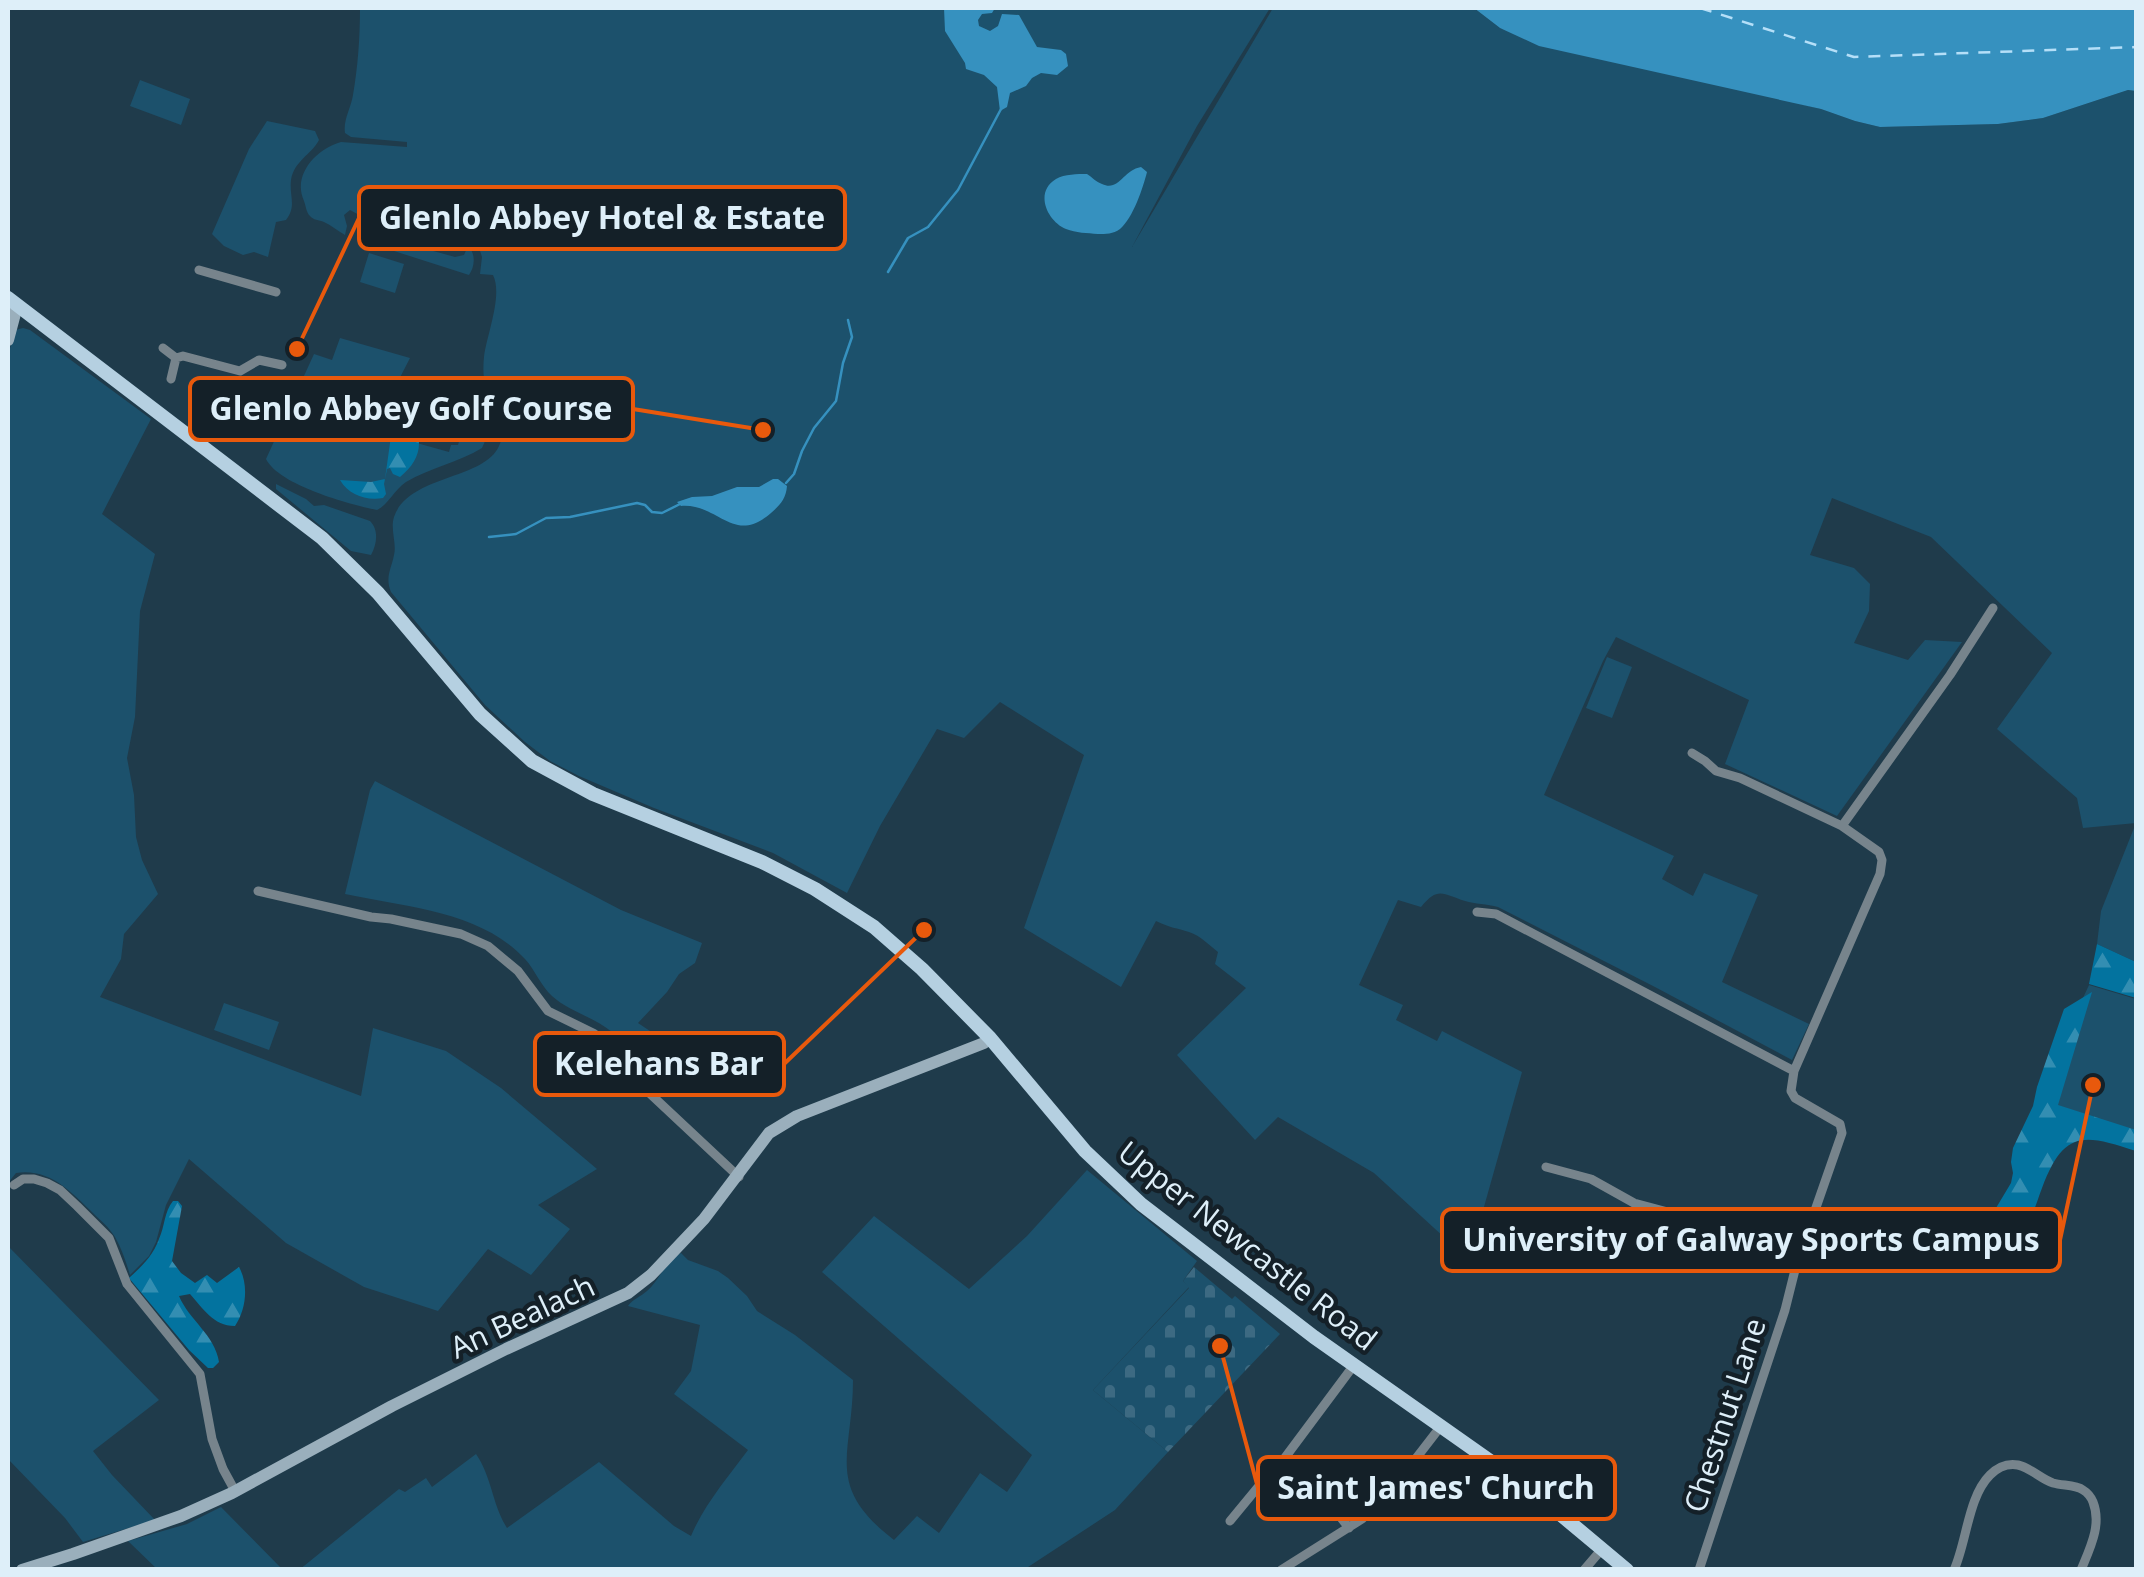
<svg xmlns="http://www.w3.org/2000/svg" width="2144" height="1577" font-family="'Open Sans',sans-serif">
	<defs>
		<pattern id="forest-firs" width="22" height="20" patternUnits="userSpaceOnUse" patternTransform="scale(2.5)"><rect width="22" height="20" fill="#03739f"/><path d="M5 1l3.5 6h-7zM16 11l3.5 6h-7z" fill="#338eb2"/></pattern>
		<pattern id="cemetery-stones" width="16" height="16" patternUnits="userSpaceOnUse" patternTransform="scale(2.5)"><rect width="16" height="16" fill="#1c516c"/><path d="M2 7V4a2 2 0 0 1 4 0v3zM10 15v-3a2 2 0 0 1 4 0v3z" fill="#3d6a82"/></pattern>
	</defs>
	<rect width="100%" height="100%" fill="#1f3b4b"/>
	<!-- green -->
	<path fill="#1c516c" d="M 360,8 L 1270,8 L 1197,126 L 1132,247 L 1273,8 L 1474,8 L 1500,28 L 1821,109 L 1855,121 L 1880,127 L 1998,124 L 2043,118 L 2128,90 L 2136,91 L 2136,962 L 2097,944 L 2101,911 L 2136,823 L 2083,828 L 2077,798 L 1997,729 L 2052,653 L 1931,537 L 1832,498 L 1810,555 L 1854,568 L 1870,584 L 1869,611 L 1854,643 L 1908,660 L 1925,640 L 1962,642 L 1837,816 L 1725,764 L 1749,700 L 1616,637 L 1603,661 L 1544,795 L 1674,856 L 1662,879 L 1693,896 L 1704,873 L 1758,895 L 1722,982 L 1809,1024 L 1792,1060 L 1655,987 L 1498,907 C 1487,904 1475,904 1465,901 C 1443,894 1438,886 1421,907 L 1398,900 L 1359,985 L 1403,1005 L 1396,1020 L 1437,1041 L 1442,1031 L 1522,1072 L 1469,1260 L 1374,1173 L 1278,1117 L 1255,1140 L 1177,1055 L 1246,988 L 1215,964 L 1218,952 C 1209,945 1201,936 1189,932 C 1177,928 1170,928 1156,921 L 1121,987 L 1024,928 L 1084,755 L 1000,702 L 964,738 L 937,729 L 880,826 L 847,893 L 773,853 L 654,808 L 579,776 L 550,761 L 525,742 L 485,705 L 391,592 C 385,577 391,570 394,555 C 397,543 390,530 394,517 C 408,475 484,480 499,446 C 509,425 491,407 486,388 C 483,378 483,367 484,357 C 487,334 503,295 493,275 L 480,274 L 482,257 L 475,235 L 389,214 L 384,226 L 378,225 L 376,230 L 359,224 L 361,216 L 350,210 L 344,215 L 347,226 L 345,235 C 338,231 331,225 324,222 C 319,220 313,220 310,216 C 306,212 306,206 304,201 C 292,175 316,149 341,142 L 407,147 L 407,142 L 351,137 L 345,133 C 343,120 351,108 353,95 C 358,66 360,37 360,8 Z
		M 140,80 L 190,99 L 181,125 L 130,106 Z
		M 267,121 L 315,131 L 319,140 C 311,155 294,161 291,180 C 289,196 297,206 286,220 L 276,222 L 268,257 L 254,252 L 243,255 L 224,246 L 212,234 L 249,149 Z
		M 372,234 L 455,257 L 464,255 L 468,246 C 476,254 475,266 469,275 L 369,243 Z
		M 369,253 L 404,264 L 395,293 L 360,282 Z
		M 23,328 L 30,330 L 151,419 L 102,514 L 155,554 L 140,611 L 135,717 L 127,758 L 134,795 L 136,837 L 142,860 L 158,894 L 124,934 L 121,959 L 100,997 L 361,1096 L 373,1028 L 446,1051 L 501,1088 L 597,1169 L 538,1205 L 570,1229 L 531,1275 L 488,1249 L 438,1311 L 364,1287 L 286,1243 L 189,1159 L 166,1205 L 156,1242 L 149,1256 L 130,1275 C 126,1262 122,1249 115,1237 C 109,1227 101,1221 93,1213 C 71,1192 50,1168 16,1173 L 8,1183 L 8,356 L 15,330 Z
		M 340,338 L 410,358 L 390,397 L 388,435 L 449,452 L 451,445 L 458,445 L 472,397 L 464,394 L 469,389 C 484,404 493,428 482,448 C 459,462 430,468 406,482 C 394,490 389,504 377,510 C 348,504 279,485 266,459 L 314,354 L 332,360 Z
		M 276,484 L 306,499 L 314,506 L 324,505 L 370,521 C 379,530 377,544 371,555 L 351,551 L 276,489 Z
		M 1607,657 L 1632,667 L 1612,718 L 1586,708 Z
		M 375,781 L 621,910 L 702,943 L 695,963 L 679,974 L 667,992 L 638,1023 L 659,1037 L 642,1076 C 631,1062 626,1044 612,1032 C 594,1017 568,1011 552,996 C 541,986 535,970 525,959 C 481,911 405,907 345,894 L 370,790 Z
		M 2089,985 L 2136,999 L 2136,1145 L 2044,1116 L 2057,1054 Z
		M 224,1003 L 279,1022 L 269,1050 L 214,1030 Z
		M 1087,1170 L 1197,1261 L 1183,1281 L 1189,1287 L 1093,1390 L 1168,1452 L 1115,1510 L 1025,1569 L 299,1570 L 399,1489 L 405,1492 L 426,1478 L 432,1487 L 476,1454 C 492,1477 492,1504 507,1528 L 599,1462 L 674,1526 L 691,1536 C 704,1505 728,1477 748,1450 L 674,1394 L 691,1371 L 700,1325 L 628,1306 C 633,1299 640,1297 647,1291 C 660,1280 665,1260 681,1253 L 688,1260 L 718,1271 L 728,1278 L 747,1296 L 757,1311 L 795,1335 L 853,1380 C 853,1455 823,1485 894,1540 L 917,1516 L 939,1533 L 980,1473 L 1007,1492 L 1032,1455 L 822,1272 L 874,1216 L 969,1289 L 1027,1236 Z
		M 8,1246 L 159,1400 L 93,1451 L 112,1475 L 155,1520 L 83,1542 L 65,1518 L 8,1459 Z
		M 221,1507 L 282,1569 L 157,1569 L 128,1541 L 187,1524 Z"/>
	<!-- forest -->
	<path fill="url(#forest-firs)" d="M 396,428 L 417,431 C 423,450 415,465 400,477 L 393,474 L 390,468 L 387,469 L 384,484 L 386,494 L 383,498 C 366,501 349,495 340,480 L 371,482 L 385,479 L 392,429 Z
		M 2097,944 L 2136,962 L 2136,998 L 2089,984 Z
		M 2092,992 L 2058,1105 L 2136,1130 L 2136,1151 C 2084,1134 2064,1129 2042,1188 C 2038,1198 2036,1208 2030,1217 L 1993,1213 L 2011,1183 L 2013,1173 L 2011,1162 L 2013,1148 L 2033,1106 L 2037,1087 L 2064,1009 Z
		M 173,1201 L 178,1201 L 182,1206 L 172,1261 L 181,1273 L 195,1283 L 207,1275 L 217,1283 L 239,1267 C 249,1285 246,1310 235,1326 C 213,1326 203,1308 190,1294 L 179,1296 C 189,1320 215,1335 219,1362 L 213,1368 L 208,1368 L 189,1350 L 129,1278 C 142,1266 153,1256 159,1239 C 165,1226 164,1212 173,1201 Z"/>
	<!-- cemetery -->
	<path fill="url(#cemetery-stones)" d="M 1194,1267 L 1232,1299 L 1235,1296 L 1280,1334 L 1168,1452 L 1093,1390 L 1189,1288 L 1183,1281 Z"/>
	<!-- water -->
	<path fill="#3691bf" d="M 944,8 L 995,8 L 992,13 L 982,14 L 978,20 L 979,26 L 990,31 L 998,26 L 1002,14 L 1019,15 L 1037,47 L 1061,50 L 1066,54 L 1068,66 L 1057,75 L 1041,73 L 1032,78 L 1026,86 L 1010,93 L 1007,107 L 1000,111 L 997,87 L 984,75 L 966,69 L 965,63 L 945,31 Z
		M 1474,8 L 2136,8 L 2136,91 L 2128,90 L 2043,118 L 1998,124 L 1880,127 L 1855,121 L 1821,109 L 1539,46 L 1500,28 Z
		M 1141,167 L 1147,172 C 1143,188 1133,218 1120,229 C 1113,234 1106,234 1098,234 C 1087,233 1076,233 1066,229 C 1047,221 1034,192 1056,179 C 1065,174 1077,174 1087,174 C 1092,177 1096,182 1102,184 C 1119,192 1123,170 1141,167 Z
		M 773,479 L 778,479 L 787,486 C 786,499 780,505 771,513 C 733,546 719,503 681,506 L 677,502 L 692,497 L 712,496 L 737,487 L 759,487 Z"/>
	<g fill="none" stroke-linecap="round" stroke-linejoin="round">
		<!-- stream -->
		<path stroke="#3691bf" stroke-width="2.5" d="M 888,272 L 908,238 L 928,227 L 958,190 L 1001,109
			M 786,483 L 794,474 L 802,451 L 814,428 L 836,401 L 843,363 L 852,337 L 848,320
			M 489,537 L 516,534 L 546,518 L 570,517 L 637,503 L 645,505 L 652,512 L 662,513 L 680,504"/>
		<!-- ferry -->
		<path stroke="#b5dff8" stroke-width="2.5" stroke-dasharray="12 10" stroke-linecap="butt" d="M 1700,8 L 1854,57 L 2136,47"/>
		<!-- street -->
		<path stroke="#77848c" stroke-width="9" d="M 199,270 L 276,292
			M 163,348 L 176,358
			M 171,379 L 176,358 L 183,356 L 240,371 L 259,360 L 282,365
			M 1692,753 L 1705,761 L 1716,771 L 1740,778 L 1842,826
			M 258,891 L 371,917 L 391,919 L 461,934 L 488,946 L 518,971 L 548,1011 L 593,1033 L 608,1044 L 629,1074 L 739,1177
			M 1477,912 L 1496,914 L 1794,1071
			M 1546,1167 L 1591,1179 L 1634,1203 L 1694,1219 L 1797,1262
			M 14,1185 L 23,1179 L 34,1179 L 47,1183 L 60,1190 L 77,1206 L 109,1238 L 127,1284 L 200,1374 L 212,1439 L 223,1469 L 235,1491
			M 1275,1471 L 1331,1505 L 1349,1528
			M 1230,1521 L 1263,1481 L 1275,1471 L 1354,1365
			M 1281,1570 L 1362,1519 L 1390,1492 L 1441,1426
			M 1584,1570 L 1602,1549
			M 1699,1570 L 1785,1310 L 1797,1262 L 1842,1133 L 1840,1124 L 1795,1098 L 1791,1091 L 1794,1071 L 1880,874 L 1882,860 L 1879,852 L 1842,826 L 1950,675 L 1993,608
			M 1954,1570 C 1967,1541 1968,1497 1990,1475 C 1997,1468 2007,1463 2018,1465 C 2031,1468 2041,1479 2053,1483 C 2063,1486 2075,1484 2083,1490 C 2088,1493 2091,1497 2093,1502 C 2102,1525 2090,1548 2081,1570"/>
		<!-- secondary -->
		<path stroke="#9aafbc" stroke-width="12" d="M 8,340 L 17,306
			M 22,1570 L 73,1554 L 181,1516 L 232,1493 L 392,1406 L 506,1349 L 628,1293 L 651,1275 L 704,1219 L 769,1133 L 797,1116 L 984,1043 L 990,1038"/>
		<!-- primary -->
		<path stroke="#b5d0e1" stroke-width="14" d="M 8,298 L 322,538 L 378,593 L 480,714 L 532,761 L 593,794 L 762,862 L 815,889 L 874,927 L 922,969 L 990,1038 L 1085,1151 L 1141,1204 L 1314,1337 L 1530,1489 L 1627,1570"/>
	</g>
	<g text-anchor="middle" dominant-baseline="central" stroke-width="9" stroke-linejoin="round" paint-order="stroke">
		<!-- street labels -->
		<g font-size="30" fill="#deeff9" stroke="#142028">
			<text transform="translate(1248 1245) rotate(38)">Upper Newcastle Road</text>
			<text transform="translate(522 1316) rotate(-25)">An Bealach</text>
			<text transform="translate(1724 1415) rotate(-72)">Chestnut Lane</text>
		</g>
	</g>
	<!-- callouts -->
	<path fill="none" stroke="#e8590c" stroke-width="4" d="M297 349L359 218M763 430L633 409M924 930L784 1064M2093 1085L2060 1240M1220 1346L1258 1488"/>
	<g fill="#e8590c" stroke="#142028" stroke-width="4">
		<circle cx="297" cy="349" r="10"/>
		<circle cx="763" cy="430" r="10"/>
		<circle cx="924" cy="930" r="10"/>
		<circle cx="2093" cy="1085" r="10"/>
		<circle cx="1220" cy="1346" r="10"/>
	</g>
	<g fill="#142028" stroke="#e8590c" stroke-width="4">
		<rect x="359" y="187" width="486" height="62" rx="10"/>
		<rect x="190" y="378" width="443" height="62" rx="10"/>
		<rect x="535" y="1033" width="249" height="62" rx="10"/>
		<rect x="1442" y="1209" width="618" height="62" rx="10"/>
		<rect x="1258" y="1457" width="357" height="62" rx="10"/>
	</g>
	<g font-size="32" text-anchor="middle" font-weight="bold" fill="#deeff9">
		<text x="602" y="229">Glenlo Abbey Hotel &amp; Estate</text>
		<text x="411" y="420">Glenlo Abbey Golf Course</text>
		<text x="659" y="1075">Kelehans Bar</text>
		<text x="1751" y="1251">University of Galway Sports Campus</text>
		<text x="1436" y="1499">Saint James' Church</text>
	</g>
	<!-- border -->
	<rect width="2144" height="1577" fill="none" stroke="#deeff9" stroke-width="20"/>
</svg>
